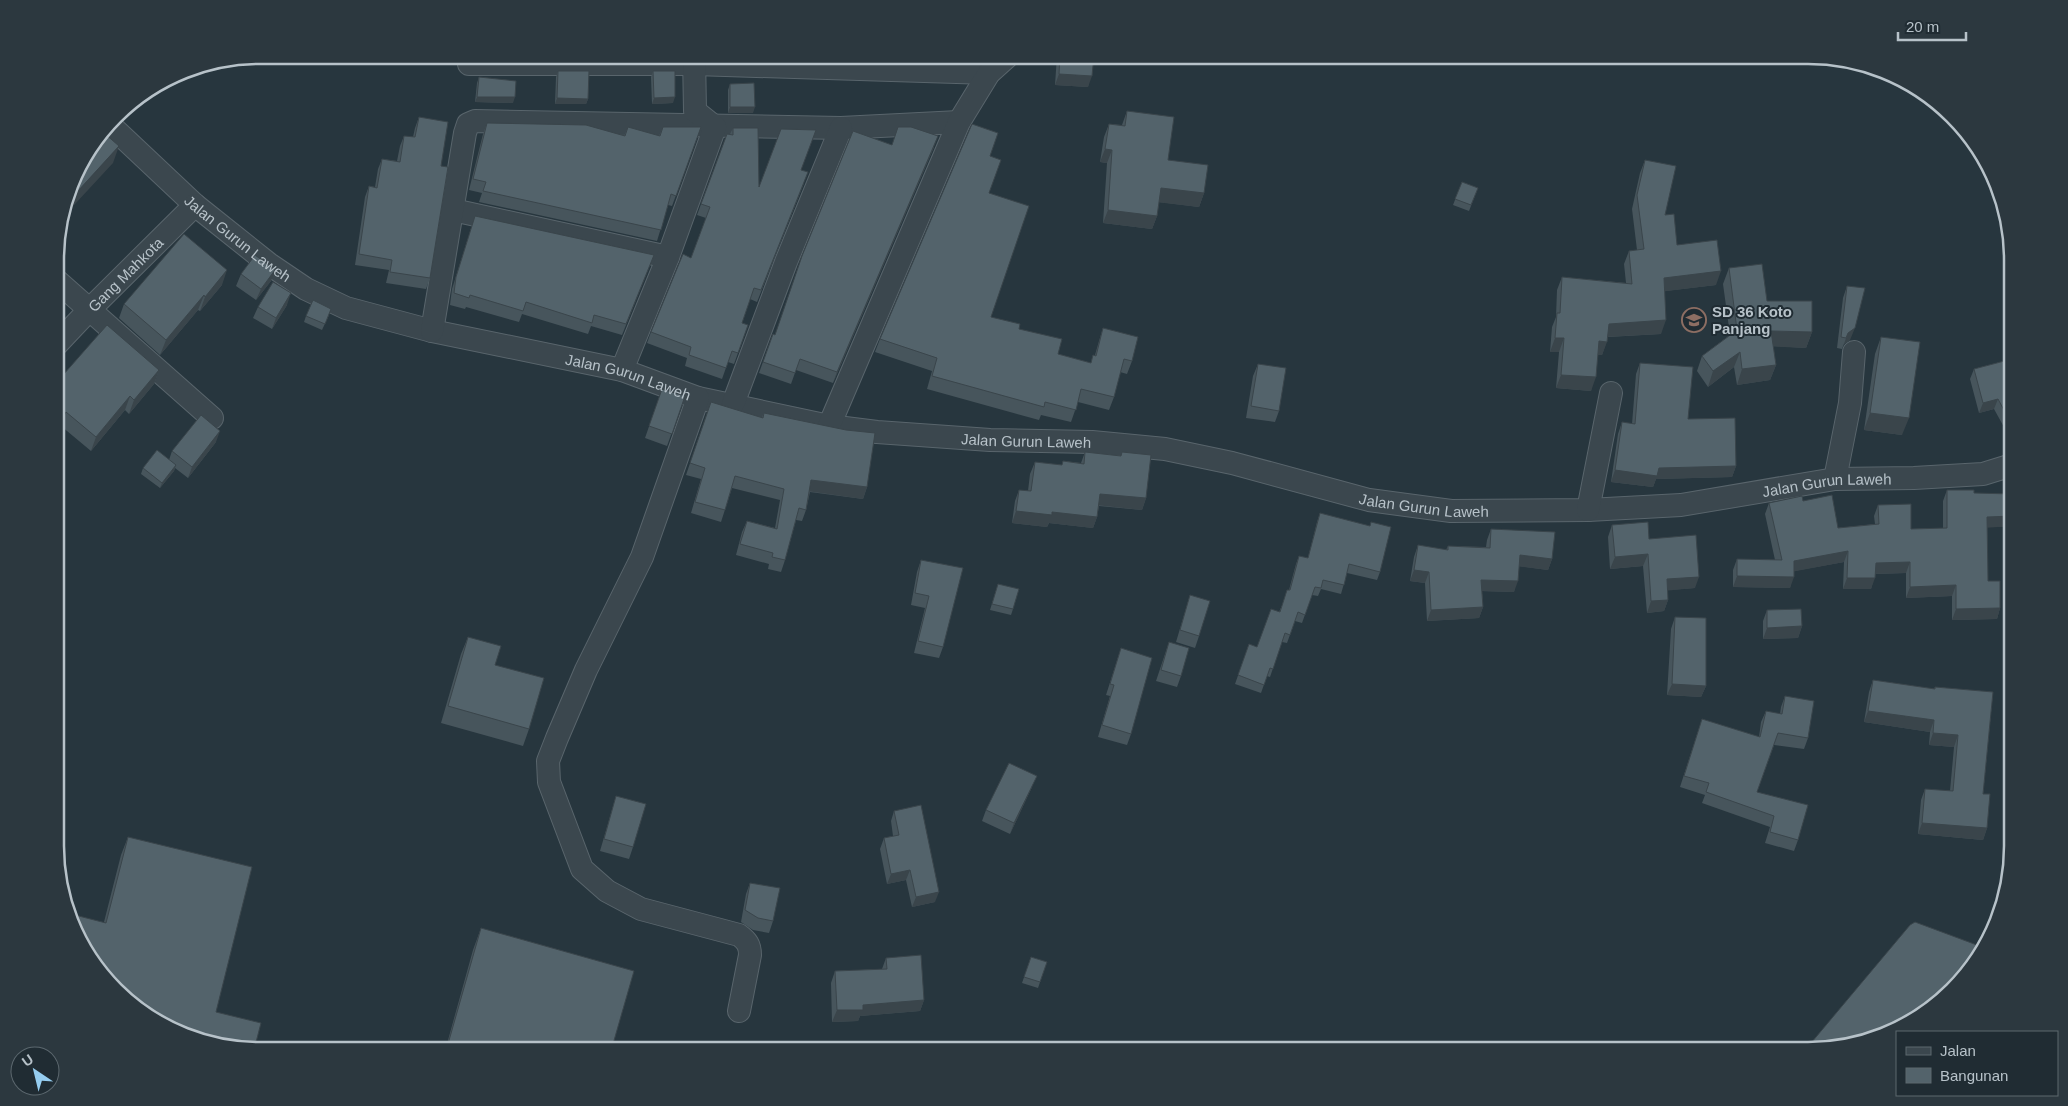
<svg xmlns="http://www.w3.org/2000/svg" width="2068" height="1106" font-family="Helvetica,sans-serif">
	<rect width="100%" height="100%" fill="#27363e"/>
	<g fill="none" stroke-linecap="round" stroke-linejoin="round">
		<defs>
			<g id="street">
				<path d="M 469,64 L 694,64 L 989,73"/>
				<path id="s1" d="M 110,125 L 195,205 L 269,264 L 306,289 L 346,308 L 432,331 L 622,370 L 698,398 L 829,426 L 877,432 L 990,440 L 1092,442 L 1165,449 L 1232,463 L 1369,500 L 1451,511 L 1588,510 L 1681,505 L 1835,479 L 1914,478 L 1983,474 L 2012,465"/>
				<path d="M 453,210 L 668,257"/>
				<path d="M 56,280 L 212,418"/>
				<path d="M 432,331 L 465,133 L 468,124 L 475,121 L 841,128 L 959,122"/>
				<path id="s2" d="M 56,345 L 90,309 L 195,205"/>
				<path d="M 622,370 L 668,257 L 715,127 L 695,111 L 694,55"/>
				<path d="M 698,398 L 642,557 L 586,670 L 557,738 L 548,761 L 549,782 L 582,869 L 607,891 L 641,909 L 739,935 C 747,941 750,945 750,955 L 739,1011"/>
				<path d="M 733,404 L 786,262 L 841,128"/>
				<path d="M 829,426 L 959,122 L 989,73 L 1009,55"/>
				<path d="M 1835,479 L 1850,403 L 1854,352"/>
				<path d="M 1588,510 L 1611,393"/>
			</g>
		</defs>
		<!-- street casing -->
		<use href="#street" stroke="#59656c" stroke-width="24"/>
		<!-- street -->
		<use href="#street" stroke="#3b474e" stroke-width="22"/>
	</g>
	<!-- wall -->
	<path fill="#47555c" d="M 1057,55 L 1094,55 L 1088,87 L 1055,85 Z
		M 558,71 L 588,99 L 586,104 L 555,104 L 556,77 Z
		M 653,71 L 673,103 L 652,104 L 651,77 Z
		M 479,77 L 513,103 L 475,102 L 477,83 Z
		M 730,84 L 753,113 L 728,113 L 728,90 Z
		M 1127,111 L 1168,160 L 1204,193 L 1199,207 L 1159,202 L 1157,216 L 1152,229 L 1103,223 L 1107,163 L 1100,162 L 1104,137 L 1109,124 L 1122,125 Z
		M 419,117 L 441,166 L 430,278 L 426,289 L 386,283 L 389,270 L 355,265 L 365,197 L 369,186 L 375,187 L 378,169 L 382,159 L 397,161 L 400,146 L 404,136 L 413,137 L 415,128 Z
		M 487,123 L 624,136 L 628,127 L 659,136 L 663,127 L 701,127 L 672,206 L 668,205 L 657,241 L 479,202 L 482,193 L 469,190 L 483,134 Z
		M 733,128 L 759,187 L 801,170 L 804,183 L 757,302 L 750,299 L 742,323 L 748,325 L 734,364 L 728,362 L 722,379 L 685,366 L 687,358 L 647,343 L 651,332 L 691,258 L 706,218 L 697,215 L 727,134 L 730,134 Z
		M 892,145 L 934,147 L 833,383 L 796,370 L 791,384 L 759,373 L 773,334 L 775,335 Z
		M 990,156 L 989,193 L 991,317 L 1019,329 L 1058,354 L 1091,363 L 1093,355 L 1095,355 L 1099,341 L 1103,328 L 1132,361 L 1127,374 L 1120,372 L 1114,397 L 1109,410 L 1078,402 L 1071,422 L 1041,415 L 1039,420 L 927,389 L 932,371 L 875,352 L 880,339 Z
		M 1645,160 L 1677,245 L 1716,285 L 1665,291 L 1661,334 L 1608,337 L 1602,355 L 1598,355 L 1591,391 L 1556,388 L 1559,352 L 1550,352 L 1552,327 L 1556,317 L 1557,290 L 1562,277 L 1626,283 L 1624,264 L 1629,251 L 1637,250 L 1632,209 L 1640,173 Z
		M 1462,182 L 1478,188 L 1469,211 L 1453,205 Z
		M 475,216 L 654,255 L 622,335 L 591,326 L 588,334 L 522,314 L 519,322 L 466,307 L 465,309 L 450,305 L 452,289 Z
		M 1729,268 L 1767,301 L 1812,332 L 1806,348 L 1773,346 L 1776,365 L 1770,380 L 1737,385 L 1734,367 L 1708,387 L 1697,371 L 1702,356 L 1730,335 L 1723,284 Z
		M 241,274 L 271,281 L 256,300 L 236,286 Z
		M 222,285 L 200,311 L 198,310 L 160,355 L 119,318 L 124,304 Z
		M 1847,286 L 1850,340 L 1844,344 L 1842,349 L 1837,348 L 1843,298 Z
		M 287,305 L 272,329 L 253,318 L 258,307 Z
		M 329,315 L 322,330 L 304,322 L 306,316 Z
		M 1881,337 L 1902,435 L 1864,430 L 1875,354 Z
		M 2012,359 L 2012,437 L 2010,438 L 1994,409 L 1979,413 L 1970,379 L 1974,369 Z
		M 1640,363 L 1688,419 L 1736,466 L 1732,477 L 1656,479 L 1653,487 L 1611,482 L 1618,434 L 1622,422 L 1632,424 L 1636,374 Z
		M 1258,364 L 1279,411 L 1275,422 L 1246,418 L 1253,376 Z
		M 159,370 L 154,384 L 129,414 L 125,410 L 91,451 L 61,426 L 56,432 L 56,383 Z
		M 662,389 L 685,396 L 667,446 L 645,438 Z
		M 707,413 L 762,417 L 764,413 L 867,487 L 863,499 L 810,492 L 806,510 L 802,521 L 796,520 L 785,560 L 781,572 L 768,569 L 769,564 L 736,555 L 742,532 L 747,521 L 775,528 L 780,500 L 732,488 L 721,522 L 691,513 L 701,479 L 686,475 Z
		M 216,442 L 188,478 L 175,468 L 174,471 L 160,488 L 141,474 L 143,468 L 169,460 L 172,451 Z
		M 1085,452 L 1121,456 L 1122,452 L 1146,498 L 1142,510 L 1099,506 L 1097,517 L 1093,528 L 1049,523 L 1047,527 L 1012,523 L 1015,501 L 1019,490 L 1028,491 L 1030,474 L 1035,462 L 1062,465 L 1063,461 L 1081,463 Z
		M 1947,490 L 1974,493 L 2012,526 L 1987,527 L 1988,581 L 2000,608 L 1997,619 L 1952,620 L 1952,596 L 1906,598 L 1906,573 L 1875,574 L 1871,589 L 1843,589 L 1844,562 L 1794,571 L 1790,588 L 1733,587 L 1733,570 L 1737,559 L 1775,560 L 1765,514 L 1769,503 L 1803,501 L 1838,528 L 1875,524 L 1874,516 L 1878,505 L 1911,529 L 1943,528 L 1943,501 Z
		M 1320,513 L 1380,572 L 1377,580 L 1347,573 L 1341,594 L 1321,589 L 1318,596 L 1312,595 L 1302,623 L 1295,621 L 1287,643 L 1282,642 L 1270,677 L 1267,676 L 1261,693 L 1235,684 L 1249,644 L 1257,647 L 1279,612 L 1289,590 L 1296,564 L 1299,556 L 1308,558 L 1317,522 Z
		M 1612,525 L 1649,539 L 1695,588 L 1668,590 L 1668,600 L 1664,611 L 1647,613 L 1643,566 L 1610,569 L 1608,537 Z
		M 1491,529 L 1552,559 L 1548,570 L 1519,566 L 1514,592 L 1482,591 L 1483,607 L 1479,618 L 1427,621 L 1425,583 L 1410,581 L 1414,557 L 1418,545 L 1446,550 L 1448,546 L 1486,547 L 1487,540 Z
		M 921,560 L 943,647 L 939,658 L 914,653 L 925,608 L 911,605 L 917,572 Z
		M 998,584 L 1013,609 L 1011,615 L 990,610 Z
		M 1190,595 L 1199,636 L 1195,648 L 1176,642 Z
		M 1767,610 L 1802,626 L 1798,638 L 1763,639 L 1763,621 Z
		M 1675,617 L 1706,686 L 1701,697 L 1667,695 L 1671,629 Z
		M 468,637 L 495,665 L 529,729 L 523,746 L 441,723 L 461,654 Z
		M 1169,642 L 1181,676 L 1177,687 L 1156,681 Z
		M 1121,648 L 1131,734 L 1127,745 L 1098,737 L 1110,696 L 1106,695 Z
		M 1873,680 L 1934,689 L 1935,687 L 1993,692 L 1983,794 L 1987,828 L 1983,840 L 1918,834 L 1921,800 L 1925,789 L 1950,791 L 1954,747 L 1929,745 L 1930,732 L 1864,722 L 1869,692 Z
		M 1785,696 L 1808,738 L 1804,749 L 1774,745 L 1757,792 L 1798,840 L 1794,851 L 1765,843 L 1770,827 L 1702,803 L 1705,795 L 1680,787 L 1702,719 L 1759,737 L 1761,722 L 1766,711 L 1780,714 L 1781,707 Z
		M 1032,787 L 1010,834 L 982,821 L 986,810 Z
		M 616,796 L 633,847 L 629,859 L 600,851 Z
		M 894,811 L 935,902 L 912,907 L 906,880 L 887,884 L 880,849 L 884,838 L 893,836 L 891,821 Z
		M 128,837 L 216,1012 L 104,922 L 121,855 Z
		M 750,883 L 773,921 L 769,933 L 753,930 L 741,922 L 746,894 Z
		M 481,928 L 611,1051 L 445,1051 L 473,950 Z
		M 1031,957 L 1047,962 L 1038,988 L 1022,983 Z
		M 886,958 L 924,1000 L 920,1011 L 860,1016 L 858,1021 L 832,1022 L 831,983 L 835,971 L 882,969 Z
		M 1874,1040 L 1822,1051 L 1808,1051 L 1811,1043 Z"/>
	<!-- shaded-wall -->
	<path fill="#3a454b" d="M 1059,74 L 1092,76 L 1088,87 L 1055,85 Z
		M 477,97 L 515,97 L 513,103 L 475,102 Z
		M 675,97 L 673,103 L 652,104 L 654,98 Z
		M 557,98 L 588,99 L 586,104 L 555,104 Z
		M 730,107 L 755,107 L 753,113 L 728,113 Z
		M 938,136 L 934,147 L 833,383 L 837,372 Z
		M 119,146 L 113,163 L 63,217 L 67,203 Z
		M 1105,149 L 1112,150 L 1107,163 L 1100,162 Z
		M 1161,188 L 1204,193 L 1199,207 L 1156,202 Z
		M 1108,210 L 1157,216 L 1152,229 L 1103,223 Z
		M 227,270 L 222,285 L 200,311 L 205,297 Z
		M 275,270 L 271,281 L 256,300 L 261,289 Z
		M 1721,271 L 1716,285 L 1659,292 L 1664,278 Z
		M 291,293 L 287,305 L 272,329 L 276,318 Z
		M 204,295 L 198,310 L 160,355 L 166,340 Z
		M 1666,320 L 1661,334 L 1604,337 L 1609,324 Z
		M 1855,328 L 1850,340 L 1844,344 L 1842,349 L 1848,333 Z
		M 1771,331 L 1812,332 L 1806,348 L 1765,346 Z
		M 1555,338 L 1564,338 L 1559,352 L 1550,352 Z
		M 1599,341 L 1607,342 L 1602,355 L 1594,355 Z
		M 1740,352 L 1734,367 L 1708,387 L 1713,371 Z
		M 1776,365 L 1770,380 L 1737,385 L 1742,369 Z
		M 159,370 L 154,384 L 129,414 L 134,400 Z
		M 1561,375 L 1596,377 L 1591,391 L 1556,388 Z
		M 130,396 L 125,410 L 91,451 L 96,437 Z
		M 1998,399 L 1994,409 L 1979,413 L 1983,403 Z
		M 66,412 L 61,426 L 56,432 L 56,425 Z
		M 1870,413 L 1909,418 L 1902,435 L 1864,430 Z
		M 220,431 L 216,442 L 188,478 L 192,467 Z
		M 176,465 L 174,471 L 160,488 L 162,483 Z
		M 1736,466 L 1732,477 L 1656,479 L 1653,487 L 1611,482 L 1615,470 L 1659,468 Z
		M 811,480 L 867,487 L 863,499 L 807,491 Z
		M 1100,494 L 1146,498 L 1142,510 L 1096,505 Z
		M 1016,511 L 1052,512 L 1097,517 L 1093,528 L 1049,523 L 1047,527 L 1012,523 Z
		M 2012,516 L 2012,526 L 1983,528 L 1987,517 Z
		M 1848,551 L 1844,562 L 1791,572 L 1794,561 Z
		M 1648,554 L 1643,566 L 1610,569 L 1615,557 Z
		M 1520,555 L 1552,559 L 1548,570 L 1516,566 Z
		M 1910,562 L 1906,573 L 1872,574 L 1876,563 Z
		M 1414,570 L 1429,572 L 1425,583 L 1410,581 Z
		M 1737,576 L 1794,577 L 1790,588 L 1733,587 Z
		M 1699,577 L 1695,588 L 1663,591 L 1667,579 Z
		M 1847,578 L 1875,578 L 1871,589 L 1843,589 Z
		M 1481,580 L 1518,581 L 1514,592 L 1477,591 Z
		M 1956,585 L 1952,596 L 1906,598 L 1910,587 Z
		M 1668,600 L 1664,611 L 1647,613 L 1651,601 Z
		M 1483,607 L 1479,618 L 1427,621 L 1431,610 Z
		M 2000,608 L 1997,619 L 1952,620 L 1956,609 Z
		M 1802,626 L 1798,638 L 1763,639 L 1767,628 Z
		M 1672,684 L 1706,686 L 1701,697 L 1667,695 Z
		M 1868,711 L 1934,720 L 1930,732 L 1864,722 Z
		M 1933,733 L 1958,735 L 1954,747 L 1929,745 Z
		M 1037,776 L 1032,787 L 1010,834 L 1014,823 Z
		M 1922,823 L 1987,828 L 1983,840 L 1918,834 Z
		M 910,870 L 906,880 L 887,884 L 891,874 Z
		M 939,892 L 935,902 L 912,907 L 916,897 Z
		M 924,1000 L 920,1011 L 860,1016 L 858,1021 L 832,1022 L 837,1010 L 863,1005 Z"/>
	<!-- building -->
	<path fill="#53636b" stroke="#3a454b" d="M 1060,55 L 1094,55 L 1092,76 L 1059,74 Z
		M 558,71 L 589,71 L 588,99 L 557,98 Z
		M 653,71 L 675,71 L 675,97 L 654,98 Z
		M 479,77 L 516,81 L 515,97 L 477,97 Z
		M 754,83 L 755,107 L 730,107 L 730,84 Z
		M 1127,111 L 1174,117 L 1168,160 L 1208,165 L 1204,193 L 1161,188 L 1157,216 L 1108,210 L 1112,150 L 1105,149 L 1109,124 L 1125,126 Z
		M 419,117 L 448,122 L 441,166 L 448,167 L 430,278 L 390,272 L 392,260 L 359,254 L 369,186 L 377,188 L 382,159 L 400,162 L 404,136 L 415,137 Z
		M 487,123 L 586,125 L 625,136 L 628,127 L 660,136 L 663,127 L 701,127 L 676,196 L 671,194 L 661,230 L 483,191 L 486,182 L 473,179 Z
		M 972,124 L 998,133 L 990,156 L 1001,160 L 989,193 L 1029,206 L 991,317 L 1020,324 L 1019,329 L 1062,339 L 1058,354 L 1091,363 L 1093,355 L 1096,356 L 1103,328 L 1138,337 L 1132,361 L 1124,359 L 1114,397 L 1081,389 L 1076,410 L 1045,402 L 1044,407 L 932,376 L 937,358 L 880,339 Z
		M 898,127 L 911,127 L 938,136 L 837,372 L 800,359 L 795,373 L 763,362 L 773,334 L 775,335 L 802,256 L 853,131 L 892,145 Z
		M 733,128 L 758,128 L 759,187 L 781,129 L 816,130 L 801,170 L 808,172 L 761,290 L 754,288 L 742,323 L 748,325 L 738,353 L 732,351 L 726,368 L 689,355 L 691,347 L 651,332 L 683,254 L 691,258 L 710,207 L 701,204 L 727,134 L 733,135 Z
		M 104,133 L 119,146 L 67,203 L 76,169 Z
		M 1645,160 L 1676,166 L 1665,215 L 1674,214 L 1677,245 L 1717,240 L 1721,271 L 1664,278 L 1666,320 L 1609,324 L 1607,342 L 1599,341 L 1596,377 L 1561,375 L 1564,338 L 1555,338 L 1557,313 L 1560,313 L 1562,277 L 1632,284 L 1629,251 L 1644,249 L 1637,195 Z
		M 1462,182 L 1478,188 L 1471,205 L 1455,199 Z
		M 475,216 L 654,255 L 626,324 L 594,315 L 592,323 L 526,302 L 523,311 L 470,295 L 469,298 L 454,293 L 456,277 Z
		M 184,234 L 227,270 L 205,297 L 204,295 L 166,340 L 124,304 Z
		M 255,255 L 275,270 L 261,289 L 241,274 Z
		M 1762,264 L 1767,301 L 1812,301 L 1812,332 L 1771,331 L 1776,365 L 1742,369 L 1740,352 L 1713,371 L 1702,356 L 1737,330 L 1729,268 Z
		M 273,282 L 291,293 L 276,318 L 258,307 Z
		M 1847,286 L 1865,288 L 1855,328 L 1848,333 L 1846,338 L 1841,337 Z
		M 313,300 L 331,309 L 325,324 L 306,316 Z
		M 107,325 L 159,370 L 134,400 L 130,396 L 96,437 L 66,412 L 56,425 L 56,383 Z
		M 1881,337 L 1920,342 L 1909,418 L 1870,413 Z
		M 2012,359 L 2012,425 L 1998,399 L 1983,403 L 1974,369 Z
		M 1640,363 L 1693,367 L 1688,419 L 1735,418 L 1736,466 L 1659,468 L 1657,476 L 1615,470 L 1622,422 L 1635,424 Z
		M 1258,364 L 1286,368 L 1279,411 L 1251,406 Z
		M 662,389 L 685,396 L 672,434 L 649,426 Z
		M 711,402 L 763,418 L 764,413 L 846,430 L 875,433 L 867,487 L 811,480 L 806,510 L 799,508 L 785,560 L 772,557 L 773,553 L 740,544 L 747,521 L 777,529 L 784,489 L 735,476 L 725,510 L 695,502 L 705,468 L 690,463 Z
		M 201,415 L 220,431 L 192,467 L 172,451 Z
		M 157,450 L 176,465 L 162,483 L 143,468 Z
		M 1085,452 L 1121,456 L 1122,452 L 1151,455 L 1146,498 L 1100,494 L 1097,517 L 1052,512 L 1052,515 L 1016,511 L 1019,490 L 1031,491 L 1035,462 L 1062,465 L 1063,461 L 1084,464 Z
		M 1947,490 L 1974,490 L 1974,493 L 2012,494 L 2012,516 L 1987,517 L 1988,581 L 2000,581 L 2000,608 L 1956,609 L 1956,585 L 1910,587 L 1910,562 L 1876,563 L 1875,578 L 1847,578 L 1848,551 L 1794,561 L 1794,577 L 1737,576 L 1737,559 L 1782,560 L 1769,503 L 1802,496 L 1803,501 L 1832,495 L 1838,528 L 1879,524 L 1878,505 L 1911,504 L 1911,529 L 1947,528 Z
		M 1320,513 L 1370,526 L 1371,522 L 1391,527 L 1380,572 L 1349,564 L 1344,585 L 1323,580 L 1321,588 L 1315,587 L 1305,615 L 1298,612 L 1290,635 L 1285,633 L 1273,669 L 1270,668 L 1264,685 L 1238,675 L 1249,644 L 1257,647 L 1271,609 L 1280,612 L 1287,590 L 1290,590 L 1299,556 L 1308,558 Z
		M 1648,522 L 1649,539 L 1696,535 L 1699,577 L 1667,579 L 1668,600 L 1651,601 L 1648,554 L 1615,557 L 1612,525 Z
		M 1491,529 L 1555,532 L 1552,559 L 1520,555 L 1518,581 L 1481,580 L 1483,607 L 1431,610 L 1429,572 L 1414,570 L 1418,545 L 1448,550 L 1448,546 L 1490,548 Z
		M 921,560 L 963,568 L 943,647 L 918,641 L 929,596 L 915,593 Z
		M 998,584 L 1019,589 L 1013,609 L 992,604 Z
		M 1190,595 L 1210,601 L 1199,636 L 1180,630 Z
		M 1801,609 L 1802,626 L 1767,628 L 1767,610 Z
		M 1675,617 L 1706,618 L 1706,686 L 1672,684 Z
		M 468,637 L 501,646 L 495,665 L 544,678 L 529,729 L 448,706 Z
		M 1169,642 L 1189,648 L 1181,676 L 1161,670 Z
		M 1121,648 L 1152,658 L 1131,734 L 1102,725 L 1114,685 L 1110,684 Z
		M 1873,680 L 1935,689 L 1935,687 L 1993,692 L 1983,794 L 1990,794 L 1987,828 L 1922,823 L 1925,789 L 1953,791 L 1958,735 L 1933,733 L 1934,720 L 1868,711 Z
		M 1785,696 L 1814,701 L 1808,738 L 1778,733 L 1757,792 L 1808,805 L 1798,840 L 1770,832 L 1774,816 L 1706,792 L 1709,783 L 1684,776 L 1702,719 L 1760,737 L 1766,711 L 1782,714 Z
		M 1009,763 L 1037,776 L 1014,823 L 986,810 Z
		M 616,796 L 646,804 L 633,847 L 604,839 Z
		M 921,805 L 939,892 L 916,897 L 910,870 L 891,874 L 884,838 L 899,835 L 894,811 Z
		M 128,837 L 252,867 L 216,1012 L 261,1023 L 254,1050 L 169,1030 L 97,971 L 70,925 L 67,913 L 106,923 Z
		M 750,883 L 780,888 L 773,921 L 758,918 L 745,910 Z
		M 1915,922 L 1985,948 L 1962,982 L 1922,1017 L 1874,1040 L 1828,1049 L 1811,1043 L 1910,925 Z
		M 481,928 L 634,971 L 611,1051 L 446,1051 Z
		M 921,955 L 924,1000 L 863,1005 L 863,1010 L 837,1010 L 835,971 L 887,969 L 886,958 Z
		M 1031,957 L 1047,962 L 1040,982 L 1024,977 Z
		M 325,1044 L 349,1051 L 323,1051 Z"/>
	<!-- icons -->
	<defs>
		<symbol id="school-ring" viewBox="-11 -11 22 22"><circle r="9.5" fill="#202c33" stroke="#8d6e63" stroke-width="1.5"/><path d="M0-5L7-2L0 1L-7-2ZM-4 1L0 2.5L4 1V4Q0 6-4 4Z" fill="#8d6e63"/></symbol>
	</defs>
	<g fill-rule="evenodd">
		<use href="#school-ring" x="1680" y="306" width="28" height="28"/>
	</g>
	<g text-anchor="middle" dominant-baseline="central" stroke-width="4" stroke-linejoin="round" paint-order="stroke">
		<!-- street labels -->
		<g font-size="15" fill="#b7c2c9" stroke="#202c33">
			<text stroke="none"><textPath href="#s1" startOffset="171">Jalan Gurun Laweh</textPath></text>
			<text stroke="none"><textPath href="#s2" startOffset="99">Gang Mahkota</textPath></text>
			<text stroke="none"><textPath href="#s1" startOffset="591">Jalan Gurun Laweh</textPath></text>
			<text stroke="none"><textPath href="#s1" startOffset="996">Jalan Gurun Laweh</textPath></text>
			<text stroke="none"><textPath href="#s1" startOffset="1806">Jalan Gurun Laweh</textPath></text>
			<text stroke="none"><textPath href="#s1" startOffset="1401">Jalan Gurun Laweh</textPath></text>
		</g>
		<!-- poi labels -->
		<g font-size="15" font-weight="bold" fill="#b7c2c9" stroke="#202c33" text-anchor="start">
			<text x="1712" y="311">SD 36 Koto<tspan x="1712" dy="17">Panjang</tspan></text>
		</g>
	</g>
	<!-- crop -->
	<path d="M0 0H2068V1106H0ZM260 64H1808A196 196 0 0 1 2004 260V846A196 196 0 0 1 1808 1042H260A196 196 0 0 1 64 846V260A196 196 0 0 1 260 64Z" fill="#2c383f" fill-rule="evenodd"/>
	<path fill="none" stroke="#b7c2c9" stroke-width="2.5" d="M260 64H1808A196 196 0 0 1 2004 260V846A196 196 0 0 1 1808 1042H260A196 196 0 0 1 64 846V260A196 196 0 0 1 260 64Z"/>
	<!-- legend -->
	<rect x="1896" y="1031" width="162" height="65" fill="#202c33" stroke="#5c686f"/>
	<rect x="1906" y="1047" width="25" height="8" fill="#3b474e" stroke="#5c686f"/>
	<text x="1940" y="1056" font-size="15" fill="#b7c2c9">Jalan</text>
	<rect x="1906" y="1068" width="25" height="15" fill="#53636b" stroke="#5c686f"/>
	<text x="1940" y="1081" font-size="15" fill="#b7c2c9">Bangunan</text>
	<!-- north arrow -->
	<g transform="translate(35 1071) rotate(325)"><circle r="24" fill="#202c33" stroke="#5c686f"/>
	<path d="M0-4L9 19L0 12L-9 19Z" fill="#95cdf0"/>
	<text y="-8" font-size="14" font-weight="bold" text-anchor="middle" fill="#b7c2c9">U</text>
	</g>
	<!-- scale -->
	<path d="M1898 32v8h68v-8" fill="none" stroke="#b7c2c9" stroke-width="2.5"/>
	<text x="1906" y="32" font-size="15" fill="#b7c2c9" stroke="#202c33" stroke-width="4" paint-order="stroke">20 m</text>
</svg>
